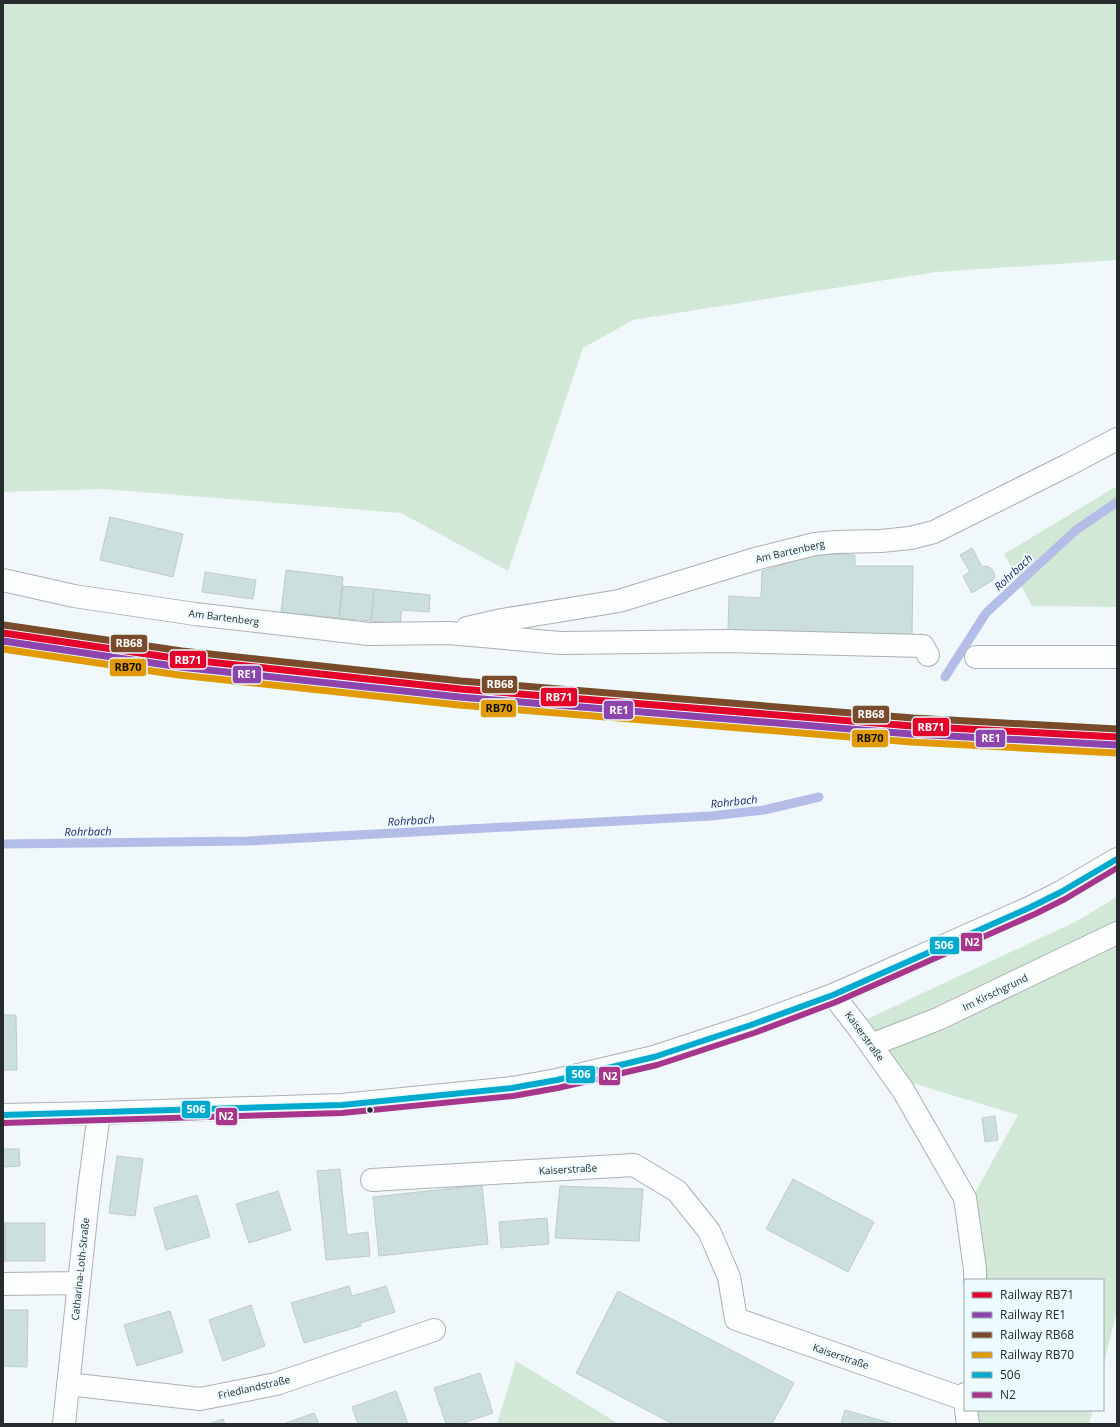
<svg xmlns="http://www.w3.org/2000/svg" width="1120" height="1427" font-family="'Open Sans',sans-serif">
	<rect width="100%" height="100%" fill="#f0f8fb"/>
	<!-- green -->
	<path fill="#d2e8d7" d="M 3,3 L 1117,3 L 1117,260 L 936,272 L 633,320 L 583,348 L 508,571 L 401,513 L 105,489 L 3,492 Z
		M 1117,486 L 1117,607 L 1032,606 L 1004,554 Z
		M 1117,897 L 1117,1310 L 1103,1367 L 1103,1280 L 985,1280 L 975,1193 L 1018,1115 L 912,1083 L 867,1019 L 1075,922 Z
		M 516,1361 L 619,1424 L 497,1424 Z
		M 973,1410 L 1093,1410 L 1089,1424 L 972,1424 Z"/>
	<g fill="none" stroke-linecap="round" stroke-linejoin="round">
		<!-- stream -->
		<path stroke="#b4bce8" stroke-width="9" d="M 945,677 L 986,613 L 1076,530 L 1117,502
			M 3,844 L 247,841 L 711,816 L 764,810 L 819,797"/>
	</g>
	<!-- building -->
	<path fill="#cbdfdc" stroke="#c2c9ca" d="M 110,517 L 183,534 L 173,577 L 100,560 Z
		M 972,548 L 982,567 L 987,566 L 992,569 L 995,575 L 994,579 L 990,582 L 972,593 L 963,576 L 970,572 L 960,555 Z
		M 817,554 L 855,555 L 855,566 L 913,566 L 912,636 L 728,630 L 729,596 L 761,598 L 762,571 Z
		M 286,570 L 343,577 L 339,618 L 281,612 Z
		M 205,572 L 256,580 L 253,599 L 202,592 Z
		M 343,586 L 374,589 L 371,621 L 339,618 Z
		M 374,589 L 430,595 L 429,612 L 402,610 L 400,624 L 371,621 Z
		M 3,1015 L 16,1015 L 17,1070 L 3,1070 Z
		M 995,1116 L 998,1140 L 985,1142 L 982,1118 Z
		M 3,1149 L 19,1149 L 20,1166 L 3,1167 Z
		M 117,1156 L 143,1159 L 135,1216 L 109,1213 Z
		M 340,1169 L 347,1235 L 368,1232 L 370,1256 L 326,1260 L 317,1171 Z
		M 793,1179 L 874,1222 L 848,1272 L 766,1229 Z
		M 482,1185 L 488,1244 L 379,1256 L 373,1197 Z
		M 560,1186 L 643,1189 L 639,1241 L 555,1238 Z
		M 278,1191 L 291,1230 L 249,1243 L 236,1204 Z
		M 197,1195 L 210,1237 L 166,1250 L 154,1208 Z
		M 547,1218 L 549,1244 L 501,1248 L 499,1222 Z
		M 3,1223 L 5,1223 L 5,1261 L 3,1261 Z
		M 5,1223 L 45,1223 L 45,1261 L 5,1261 Z
		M 349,1286 L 352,1296 L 386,1286 L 395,1312 L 360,1323 L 361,1326 L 304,1343 L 291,1303 Z
		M 618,1291 L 794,1383 L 772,1424 L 673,1424 L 576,1373 Z
		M 251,1305 L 265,1346 L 223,1361 L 209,1320 Z
		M 3,1310 L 28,1310 L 27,1367 L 3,1366 Z
		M 170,1311 L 183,1352 L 137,1366 L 124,1325 Z
		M 480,1373 L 493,1413 L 460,1424 L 446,1424 L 434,1388 Z
		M 396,1391 L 408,1424 L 358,1424 L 352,1407 Z
		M 845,1410 L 894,1424 L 841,1424 Z
		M 314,1413 L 319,1424 L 283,1424 Z
		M 223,1419 L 225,1424 L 209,1424 Z"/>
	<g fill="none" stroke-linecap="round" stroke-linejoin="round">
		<defs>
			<path id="minor" d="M 3,580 L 74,596 L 195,614 L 369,634 L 448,633 L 560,643 L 728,641 L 923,646 L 928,655
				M 467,628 L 502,620 L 619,601 L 755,559 L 815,544 L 836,542 L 881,541 L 910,538 L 934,532 L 1068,465 L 1117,439
				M 976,657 L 1117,657
				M 833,995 L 858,1027 L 903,1090 L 965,1198 L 975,1269 L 975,1280
				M 871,1045 L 938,1019 L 1117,933
				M 372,1180 L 634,1165 L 677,1191 L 709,1231 L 729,1277 L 736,1319 L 964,1399 L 965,1394
				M 3,1284 L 79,1283
				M 68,1384 L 200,1399 L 276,1384 L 434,1330
				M 966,1410 L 968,1424
				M 64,1424 L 89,1189 L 99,1113"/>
			<path id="major" d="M 3,1115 L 99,1113 L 342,1105 L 512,1088 L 557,1080 L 654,1057 L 751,1025 L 833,995 L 1031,907 L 1061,892 L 1117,859"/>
		</defs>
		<!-- minor casing -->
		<use href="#minor" stroke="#abb0b2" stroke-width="24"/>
		<!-- major casing -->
		<use href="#major" stroke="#abb0b2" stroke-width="24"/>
		<!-- minor -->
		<use href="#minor" stroke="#fdfefe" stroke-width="22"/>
		<!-- major -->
		<use href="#major" stroke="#fdfefe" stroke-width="22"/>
		<defs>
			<path id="bus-1" d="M 3,1115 L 342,1105 L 512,1088 L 557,1080 L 654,1057 L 751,1025 L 833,995 L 1031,907 L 1061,892 L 1117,859"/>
			<path id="bus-2" d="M 3,1123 L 342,1113 L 513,1096 L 558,1088 L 657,1065 L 754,1033 L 836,1002 L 1035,914 L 1065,899 L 1117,868"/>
		</defs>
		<!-- bus-1 casing -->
		<use href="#bus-1" stroke="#ecfbff" stroke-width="9"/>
		<!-- bus-2 casing -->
		<use href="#bus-2" stroke="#ecfbff" stroke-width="9"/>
		<!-- bus-1 -->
		<use href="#bus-1" stroke="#00a9ce" stroke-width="6"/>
		<!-- bus-2 -->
		<use href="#bus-2" stroke="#a7358b" stroke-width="6"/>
		<defs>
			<path id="rail-1" d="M 3,633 L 181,659 L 460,689 L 912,726 L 1117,737"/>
			<path id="rail-2" d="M 3,641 L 180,667 L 459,697 L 911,734 L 1117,745"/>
			<path id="rail-3" d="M 4,625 L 182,651 L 461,681 L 913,718 L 1117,729"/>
			<path id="rail-4" d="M 3,649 L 179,675 L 459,705 L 911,742 L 1116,753"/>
		</defs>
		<!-- rail-1 casing -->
		<use href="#rail-1" stroke="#ecfbff" stroke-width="10"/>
		<!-- rail-2 casing -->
		<use href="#rail-2" stroke="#ecfbff" stroke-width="10"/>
		<!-- rail-3 casing -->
		<use href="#rail-3" stroke="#ecfbff" stroke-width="10"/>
		<!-- rail-4 casing -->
		<use href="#rail-4" stroke="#ecfbff" stroke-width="10"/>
		<!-- rail-1 -->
		<use href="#rail-1" stroke="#e4002b" stroke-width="7"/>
		<!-- rail-2 -->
		<use href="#rail-2" stroke="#8e44ad" stroke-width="7"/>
		<!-- rail-3 -->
		<use href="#rail-3" stroke="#7a4b2a" stroke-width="7"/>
		<!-- rail-4 -->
		<use href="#rail-4" stroke="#e29a04" stroke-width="7"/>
	</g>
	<!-- markers -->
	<circle fill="#262c2d" stroke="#ecfbff" stroke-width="1.5" cx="370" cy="1110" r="3.5"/>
	<g text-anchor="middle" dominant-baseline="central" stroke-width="4" stroke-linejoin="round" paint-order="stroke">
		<!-- street labels -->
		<g font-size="10" fill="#262c2d" stroke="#ecfbff">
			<text transform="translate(790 551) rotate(-13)">Am Bartenberg</text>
			<text transform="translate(224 617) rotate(7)">Am Bartenberg</text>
			<text transform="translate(995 992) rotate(-26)">Im Kirschgrund</text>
			<text transform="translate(865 1036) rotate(54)">Kaiserstraße</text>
			<text transform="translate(568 1169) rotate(-3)">Kaiserstraße</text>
			<text transform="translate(80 1269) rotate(-84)">Catharina-Loth-Straße</text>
			<text transform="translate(841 1356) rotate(19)">Kaiserstraße</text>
			<text transform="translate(254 1387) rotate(-13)">Friedlandstraße</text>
		</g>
		<!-- water labels -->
		<g font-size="11" font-style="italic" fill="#242168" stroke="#ecfbff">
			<text transform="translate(1013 572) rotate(-43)">Rohrbach</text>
			<text transform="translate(734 801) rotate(-6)">Rohrbach</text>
			<text transform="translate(411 820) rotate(-3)">Rohrbach</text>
			<text transform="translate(88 831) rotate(-1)">Rohrbach</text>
		</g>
	</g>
	<g stroke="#ecfbff" stroke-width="1.5">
		<rect x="110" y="634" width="38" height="19" rx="4" fill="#7a4b2a"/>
		<rect x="169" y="650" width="38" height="19" rx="4" fill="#e4002b"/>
		<rect x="109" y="658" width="38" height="19" rx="4" fill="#e29a04"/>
		<rect x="232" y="665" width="30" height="19" rx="4" fill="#8e44ad"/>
		<rect x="481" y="675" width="37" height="19" rx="4" fill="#7a4b2a"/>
		<rect x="540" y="687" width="38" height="20" rx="4" fill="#e4002b"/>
		<rect x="480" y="699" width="37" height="19" rx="4" fill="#e29a04"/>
		<rect x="603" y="700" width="31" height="20" rx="4" fill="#8e44ad"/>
		<rect x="852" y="705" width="38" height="19" rx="4" fill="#7a4b2a"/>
		<rect x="912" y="717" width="38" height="20" rx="4" fill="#e4002b"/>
		<rect x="975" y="729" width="31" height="19" rx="4" fill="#8e44ad"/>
		<rect x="851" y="729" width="38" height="19" rx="4" fill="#e29a04"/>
		<rect x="960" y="932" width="23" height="20" rx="4" fill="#a7358b"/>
		<rect x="929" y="936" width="31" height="19" rx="4" fill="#00a9ce"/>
		<rect x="565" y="1065" width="31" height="19" rx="4" fill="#00a9ce"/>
		<rect x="598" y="1066" width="23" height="20" rx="4" fill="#a7358b"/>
		<rect x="181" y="1100" width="30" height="19" rx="4" fill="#00a9ce"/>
		<rect x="215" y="1107" width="23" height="19" rx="4" fill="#a7358b"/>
	</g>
	<g font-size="11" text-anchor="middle" font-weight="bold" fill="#fff">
		<text x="129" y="647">RB68</text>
		<text x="188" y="664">RB71</text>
		<text x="247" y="678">RE1</text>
		<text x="500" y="688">RB68</text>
		<text x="559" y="701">RB71</text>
		<text x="619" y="714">RE1</text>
		<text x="871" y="718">RB68</text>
		<text x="931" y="731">RB71</text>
		<text x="991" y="742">RE1</text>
		<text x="972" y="946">N2</text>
		<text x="944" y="949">506</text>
		<text x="581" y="1078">506</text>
		<text x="610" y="1080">N2</text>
		<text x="196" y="1113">506</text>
		<text x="226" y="1120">N2</text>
	</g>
	<g font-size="11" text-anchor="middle" font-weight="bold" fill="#111">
		<text x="128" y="671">RB70</text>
		<text x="499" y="712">RB70</text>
		<text x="870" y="742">RB70</text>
	</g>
	<!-- border -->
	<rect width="1120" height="1427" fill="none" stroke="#262c2d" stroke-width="8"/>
	<!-- legend -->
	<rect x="964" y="1279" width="140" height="132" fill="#ecfbff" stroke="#9da8ab"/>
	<rect x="972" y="1292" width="20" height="6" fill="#e4002b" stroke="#9da8ab"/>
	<text x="1000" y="1299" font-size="12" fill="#262c2d">Railway RB71</text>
	<rect x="972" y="1312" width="20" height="6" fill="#8e44ad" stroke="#9da8ab"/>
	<text x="1000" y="1319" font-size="12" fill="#262c2d">Railway RE1</text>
	<rect x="972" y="1332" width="20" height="6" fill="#7a4b2a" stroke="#9da8ab"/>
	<text x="1000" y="1339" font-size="12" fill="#262c2d">Railway RB68</text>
	<rect x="972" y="1352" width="20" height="6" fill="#e29a04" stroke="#9da8ab"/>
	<text x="1000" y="1359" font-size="12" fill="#262c2d">Railway RB70</text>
	<rect x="972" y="1372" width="20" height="6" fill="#00a9ce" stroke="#9da8ab"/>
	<text x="1000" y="1379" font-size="12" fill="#262c2d">506</text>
	<rect x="972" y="1392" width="20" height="6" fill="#a7358b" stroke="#9da8ab"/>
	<text x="1000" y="1399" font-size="12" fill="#262c2d">N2</text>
</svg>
